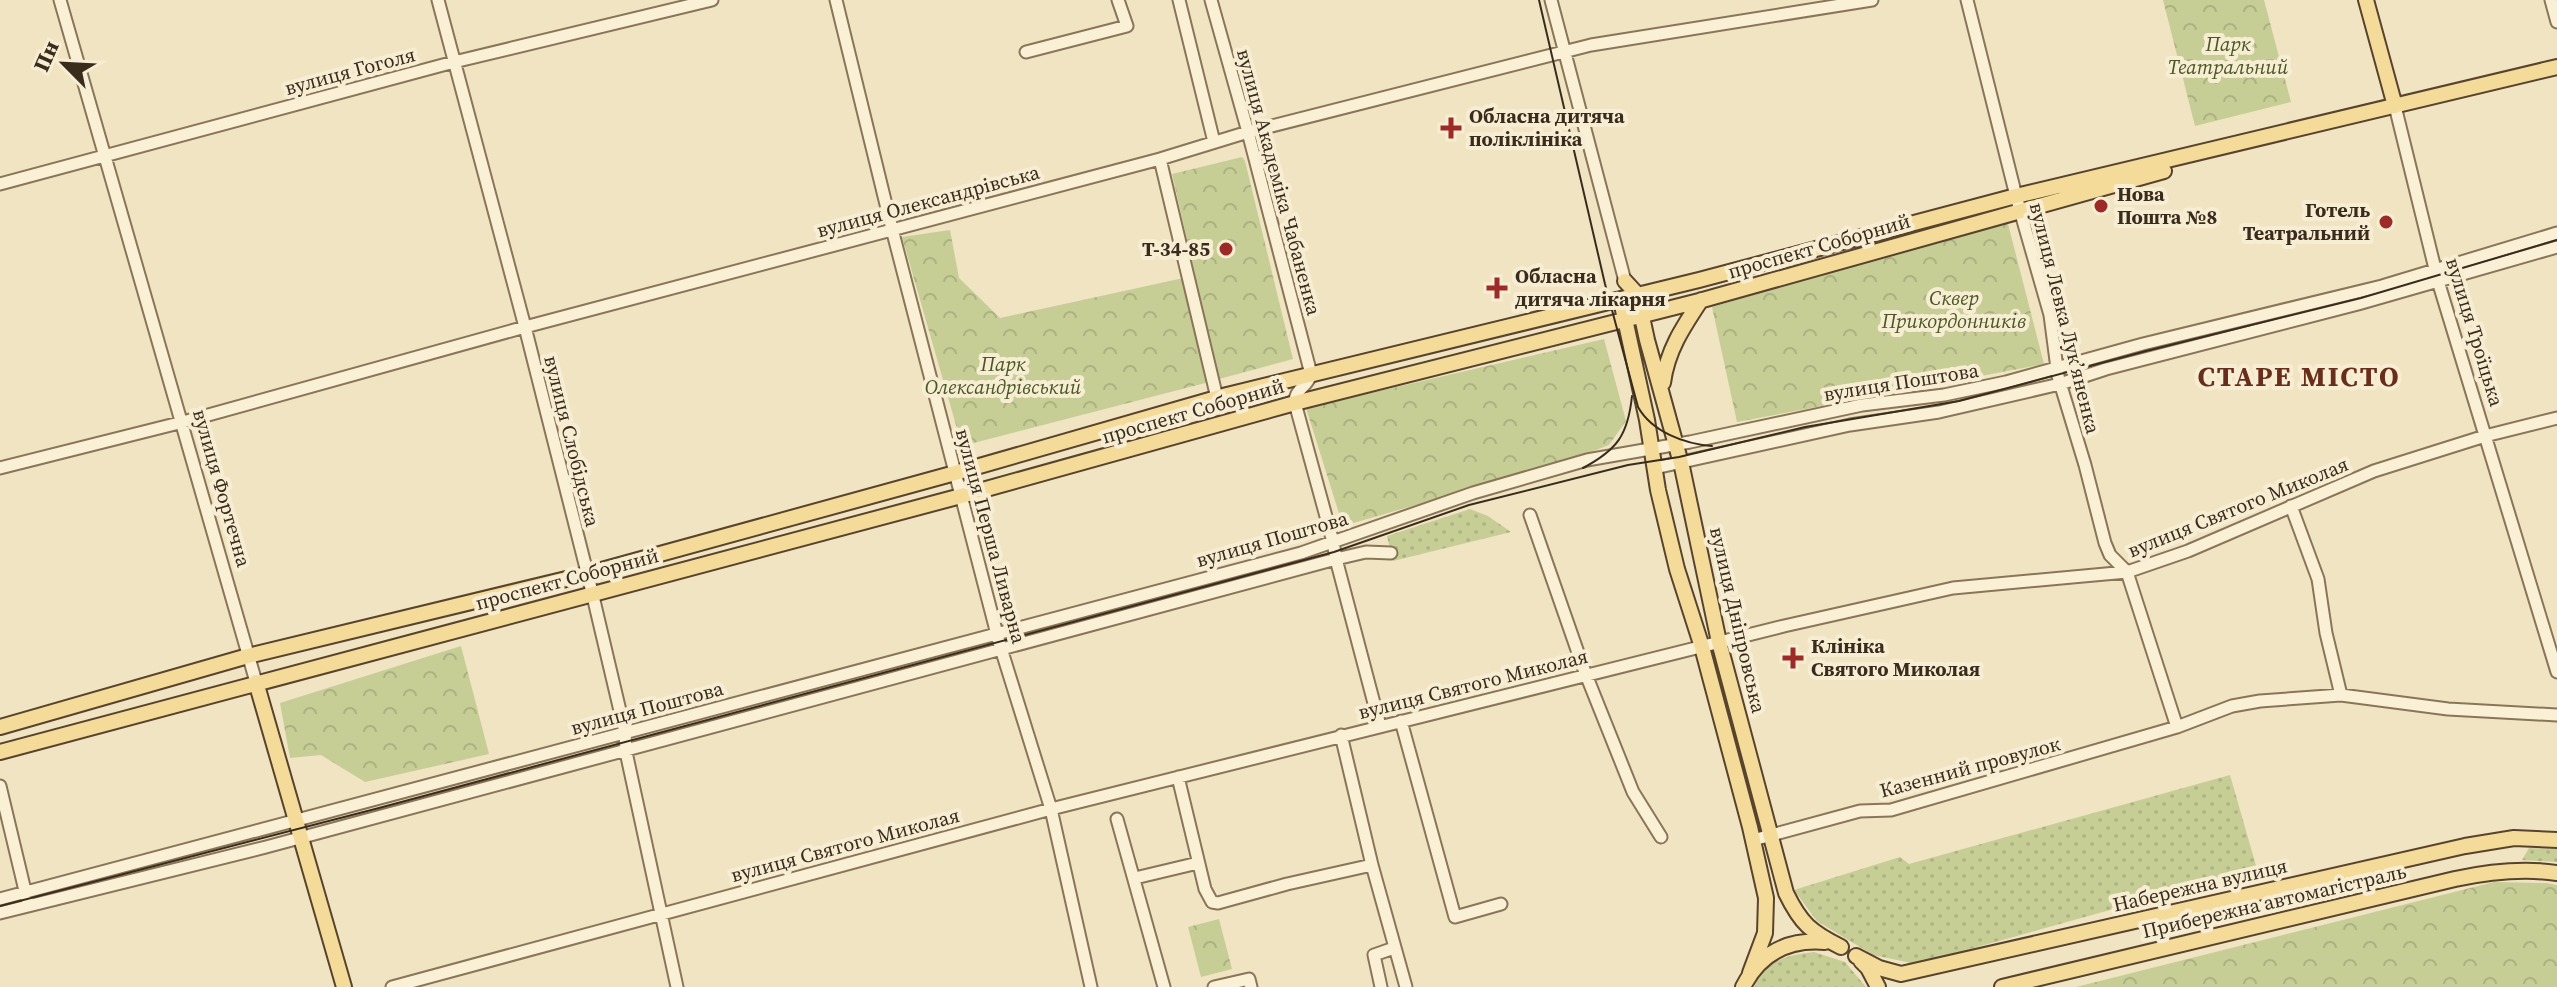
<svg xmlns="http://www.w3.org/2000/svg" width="2557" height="987" font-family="'Source Serif 4',serif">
	<defs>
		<pattern id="grass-dots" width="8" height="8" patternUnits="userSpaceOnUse" patternTransform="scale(2)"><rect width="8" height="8" fill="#c6ce96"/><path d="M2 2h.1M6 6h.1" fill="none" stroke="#abb181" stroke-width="1.8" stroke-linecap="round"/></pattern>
		<pattern id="forest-crowns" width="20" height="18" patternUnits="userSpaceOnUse" patternTransform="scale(2)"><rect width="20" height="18" fill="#c6ce96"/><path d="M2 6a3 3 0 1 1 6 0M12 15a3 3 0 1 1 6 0" fill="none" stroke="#abb181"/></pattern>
	</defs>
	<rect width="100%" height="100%" fill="#f0e4c3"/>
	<!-- grass -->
	<path fill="url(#grass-dots)" d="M 1470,509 L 1488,516 L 1511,532 L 1393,561 L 1387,536 Z
		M 2230,775 L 2257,869 L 1916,964 L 1873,955 L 1817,921 L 1794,890 L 1900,857 L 1909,864 Z
		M 2529,848 L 2557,849 L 2557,862 L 2522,860 Z
		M 1814,952 L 1845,962 L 1866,987 L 1754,987 C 1769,959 1784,956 1814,952 Z"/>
	<!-- forest -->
	<path fill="url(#forest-crowns)" d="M 2163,0 L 2264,0 L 2291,102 L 2195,126 Z
		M 1242,157 L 1245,161 L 1293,359 L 1219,379 L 1172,174 Z
		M 2007,220 L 2044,364 L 1737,422 L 1712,307 Z
		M 950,230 L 959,278 L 1000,318 L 1188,277 L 1213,381 L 962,446 L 902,237 Z
		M 1604,339 L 1626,421 L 1609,445 L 1565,462 L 1343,526 L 1306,408 Z
		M 461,646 L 489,754 L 365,782 L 321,755 L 290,758 L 280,703 Z
		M 2494,882 L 2546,883 L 2557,885 L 2557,987 L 2076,987 Z
		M 1219,919 L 1232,969 L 1201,977 L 1188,927 Z"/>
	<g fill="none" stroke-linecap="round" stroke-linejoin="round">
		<defs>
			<path id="minor" d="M 60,0 L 256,682
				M 438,0 L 525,327 L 592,592 L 625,732 L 626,752 L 677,987
				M 836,0 L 892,229 L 999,642 L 1051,809 L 1091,987
				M 1179,0 L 1214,142
				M 1211,0 L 1248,132 L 1311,374 C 1308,387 1294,389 1295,403 L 1333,542 L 1336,559 L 1380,726
				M 1551,0 L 1625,281
				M 1967,0 L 2016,196 L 2050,315 L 2058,376 L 2085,465 L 2105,543 L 2110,555 L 2127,572 L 2177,727
				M 2551,0 L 2557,22
				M 1026,52 L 1127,26 L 1118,0
				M 2395,106 L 2438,281 L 2557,672
				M 1160,159 L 1217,398
				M 0,184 L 454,62 L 712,0
				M 0,468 L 183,422 L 525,327 L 1160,159 L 1248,132 L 1591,45 L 1872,0
				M 1655,468 L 1850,425 L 1939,412 L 2060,384 L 2106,369 L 2358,304 L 2557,247
				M 2291,506 L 2318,579 L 2326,633 L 2341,695
				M 1530,515 L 1583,667 L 1633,792 L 1661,837
				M 1401,721 L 1455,917 L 1501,904
				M 1341,735 L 1372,865 L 1406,987
				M 1178,777 L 1205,889 L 1212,902 L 1218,903 L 1287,884 L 1372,865
				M 0,786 L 27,899
				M 1117,819 L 1164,987
				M 1753,840 L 1860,811 L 1891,810 L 2177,727 L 2232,706 L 2260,701 L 2341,695 L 2448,709 L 2557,715
				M 1135,878 L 1198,863
				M 0,899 L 1301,553 L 1473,493 L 1587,460 L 1690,442 L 1862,405 L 1944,395 L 2006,382 L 2143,344 L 2382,286 L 2557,233
				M 0,913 L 266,847 L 1336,559 L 1366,552 L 1391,553
				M 392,987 L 1051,809 L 1784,626 L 1953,588 L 2127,572 L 2188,551 L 2374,471 L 2485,436 L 2557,418
				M 1214,987 L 1249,979 L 1251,987
				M 1381,987 L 1374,955 L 1394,948"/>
			<path id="major" d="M 2366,0 L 2395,106
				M 1625,281 L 1637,294 L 1647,340 L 1682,467 L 1719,642 L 1786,893 C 1801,924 1811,932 1841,947
				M 1623,310 L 1647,420 L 1658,490 L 1677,569 L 1702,647 L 1750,827 L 1766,898 L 1765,933 L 1750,973
				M 1663,383 C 1667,351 1683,327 1701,300
				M 256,682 L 344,987
				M 0,727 L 248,656 L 587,574 L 955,473 L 1227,395 L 1699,280 L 2016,196 L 2557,67
				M 0,752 L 961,496 L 1295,403 L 1699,301 L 2164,171
				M 1856,956 L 1879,968 L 1901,974 L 2465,846 L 2514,838 L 2557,840
				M 1861,961 L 1868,968 L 1878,987
				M 1743,987 C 1760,953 1788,939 1825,942
				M 2002,987 L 2455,879 C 2488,872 2523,868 2557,873"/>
		</defs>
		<!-- minor casing -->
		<use href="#minor" stroke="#8a7559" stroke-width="15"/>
		<!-- major casing -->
		<use href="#major" stroke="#58432d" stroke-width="18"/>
		<!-- minor -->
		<use href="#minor" stroke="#faf0d6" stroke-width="11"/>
		<!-- major -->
		<use href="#major" stroke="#f4db99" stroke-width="14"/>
		<!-- tram -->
		<path stroke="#3a2c1d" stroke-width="2" d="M 1539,0 L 1605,284 L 1638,407 C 1652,432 1685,444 1712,446
			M 1583,468 C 1617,450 1628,435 1632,396
			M 0,906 L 379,808 L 1334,552 L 1469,505 L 1628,465 L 1679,457 L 1805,427 L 1959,401 L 2146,351 L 2361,298 L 2557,240"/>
	</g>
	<!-- markers -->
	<g fill="#9c2a27" stroke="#f7edd3" stroke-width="3">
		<path d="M1447 116h8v8h8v8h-8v8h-8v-8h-8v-8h8z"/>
		<circle cx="2101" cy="206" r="8"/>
		<circle cx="2386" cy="222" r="8"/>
		<circle cx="1226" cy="249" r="8"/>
		<path d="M1493 276h8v8h8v8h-8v8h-8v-8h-8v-8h8z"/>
		<path d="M1789 646h8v8h8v8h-8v8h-8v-8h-8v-8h8z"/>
	</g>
	<g text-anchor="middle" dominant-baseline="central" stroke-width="8" stroke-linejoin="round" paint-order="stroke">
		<!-- park labels -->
		<g font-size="20" font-style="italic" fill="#485723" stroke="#f7edd3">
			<text x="2228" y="44">Парк<tspan x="2228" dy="23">Театральний</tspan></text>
			<text x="1954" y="298">Сквер<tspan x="1954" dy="23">Прикордонників</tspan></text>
			<text x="1003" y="364">Парк<tspan x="1003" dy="23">Олександрівський</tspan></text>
		</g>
		<!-- street labels -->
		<g font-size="20" fill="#3a2c1d" stroke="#f7edd3">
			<text transform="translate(350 71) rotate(-15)">вулиця Гоголя</text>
			<text transform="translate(1279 182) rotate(75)">вулиця Академіка Чабаненка</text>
			<text transform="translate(928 201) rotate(-15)">вулиця Олександрівська</text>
			<text transform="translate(1819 246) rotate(-16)">проспект Соборний</text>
			<text transform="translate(2065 318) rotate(76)">вулиця Левка Лукʼяненка</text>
			<text transform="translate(2475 332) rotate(73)">вулиця Троїцька</text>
			<text transform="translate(1901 382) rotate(-9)">вулиця Поштова</text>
			<text transform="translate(1193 411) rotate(-16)">проспект Соборний</text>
			<text transform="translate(572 441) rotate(76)">вулиця Слобідська</text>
			<text transform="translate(222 488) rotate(74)">вулиця Фортечна</text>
			<text transform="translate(2238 507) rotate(-22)">вулиця Святого Миколая</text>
			<text transform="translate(991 536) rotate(75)">вулиця Перша Ливарна</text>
			<text transform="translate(1272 539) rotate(-16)">вулиця Поштова</text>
			<text transform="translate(567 579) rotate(-15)">проспект Соборний</text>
			<text transform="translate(1738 620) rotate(77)">вулиця Дніпровська</text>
			<text transform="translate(1473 684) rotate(-14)">вулиця Святого Миколая</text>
			<text transform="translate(647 708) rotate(-15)">вулиця Поштова</text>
			<text transform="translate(1970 767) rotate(-15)">Казенний провулок</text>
			<text transform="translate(845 845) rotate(-15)">вулиця Святого Миколая</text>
			<text transform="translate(2200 885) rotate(-13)">Набережна вулиця</text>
			<text transform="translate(2274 901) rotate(-13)">Прибережна автомагістраль</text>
		</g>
		<!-- poi labels -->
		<g font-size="20" font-weight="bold" fill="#3a2c1d" stroke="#f7edd3" text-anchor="start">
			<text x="1469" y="116">Обласна дитяча<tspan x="1469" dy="23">поліклініка</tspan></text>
			<text x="2117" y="194">Нова<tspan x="2117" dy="23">Пошта №8</tspan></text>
			<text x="2370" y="210" text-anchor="end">Готель<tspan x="2370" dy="23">Театральний</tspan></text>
			<text x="1210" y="249" text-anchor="end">Т-34-85</text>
			<text x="1515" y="276">Обласна<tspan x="1515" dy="23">дитяча лікарня</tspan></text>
			<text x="1811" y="646">Клініка<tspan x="1811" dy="23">Святого Миколая</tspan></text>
		</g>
		<!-- district labels -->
		<g font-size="28" font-weight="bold" letter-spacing="2" fill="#682e1b" stroke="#f7edd3">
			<text x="2299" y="376">СТАРЕ МІСТО</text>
		</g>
	</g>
	<!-- north arrow -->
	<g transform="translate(64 64) rotate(294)" stroke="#f7edd3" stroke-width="6" paint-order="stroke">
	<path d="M0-6L14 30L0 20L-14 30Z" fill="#3a2c1d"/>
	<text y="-12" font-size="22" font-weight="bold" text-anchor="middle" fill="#3a2c1d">Пн</text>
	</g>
</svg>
